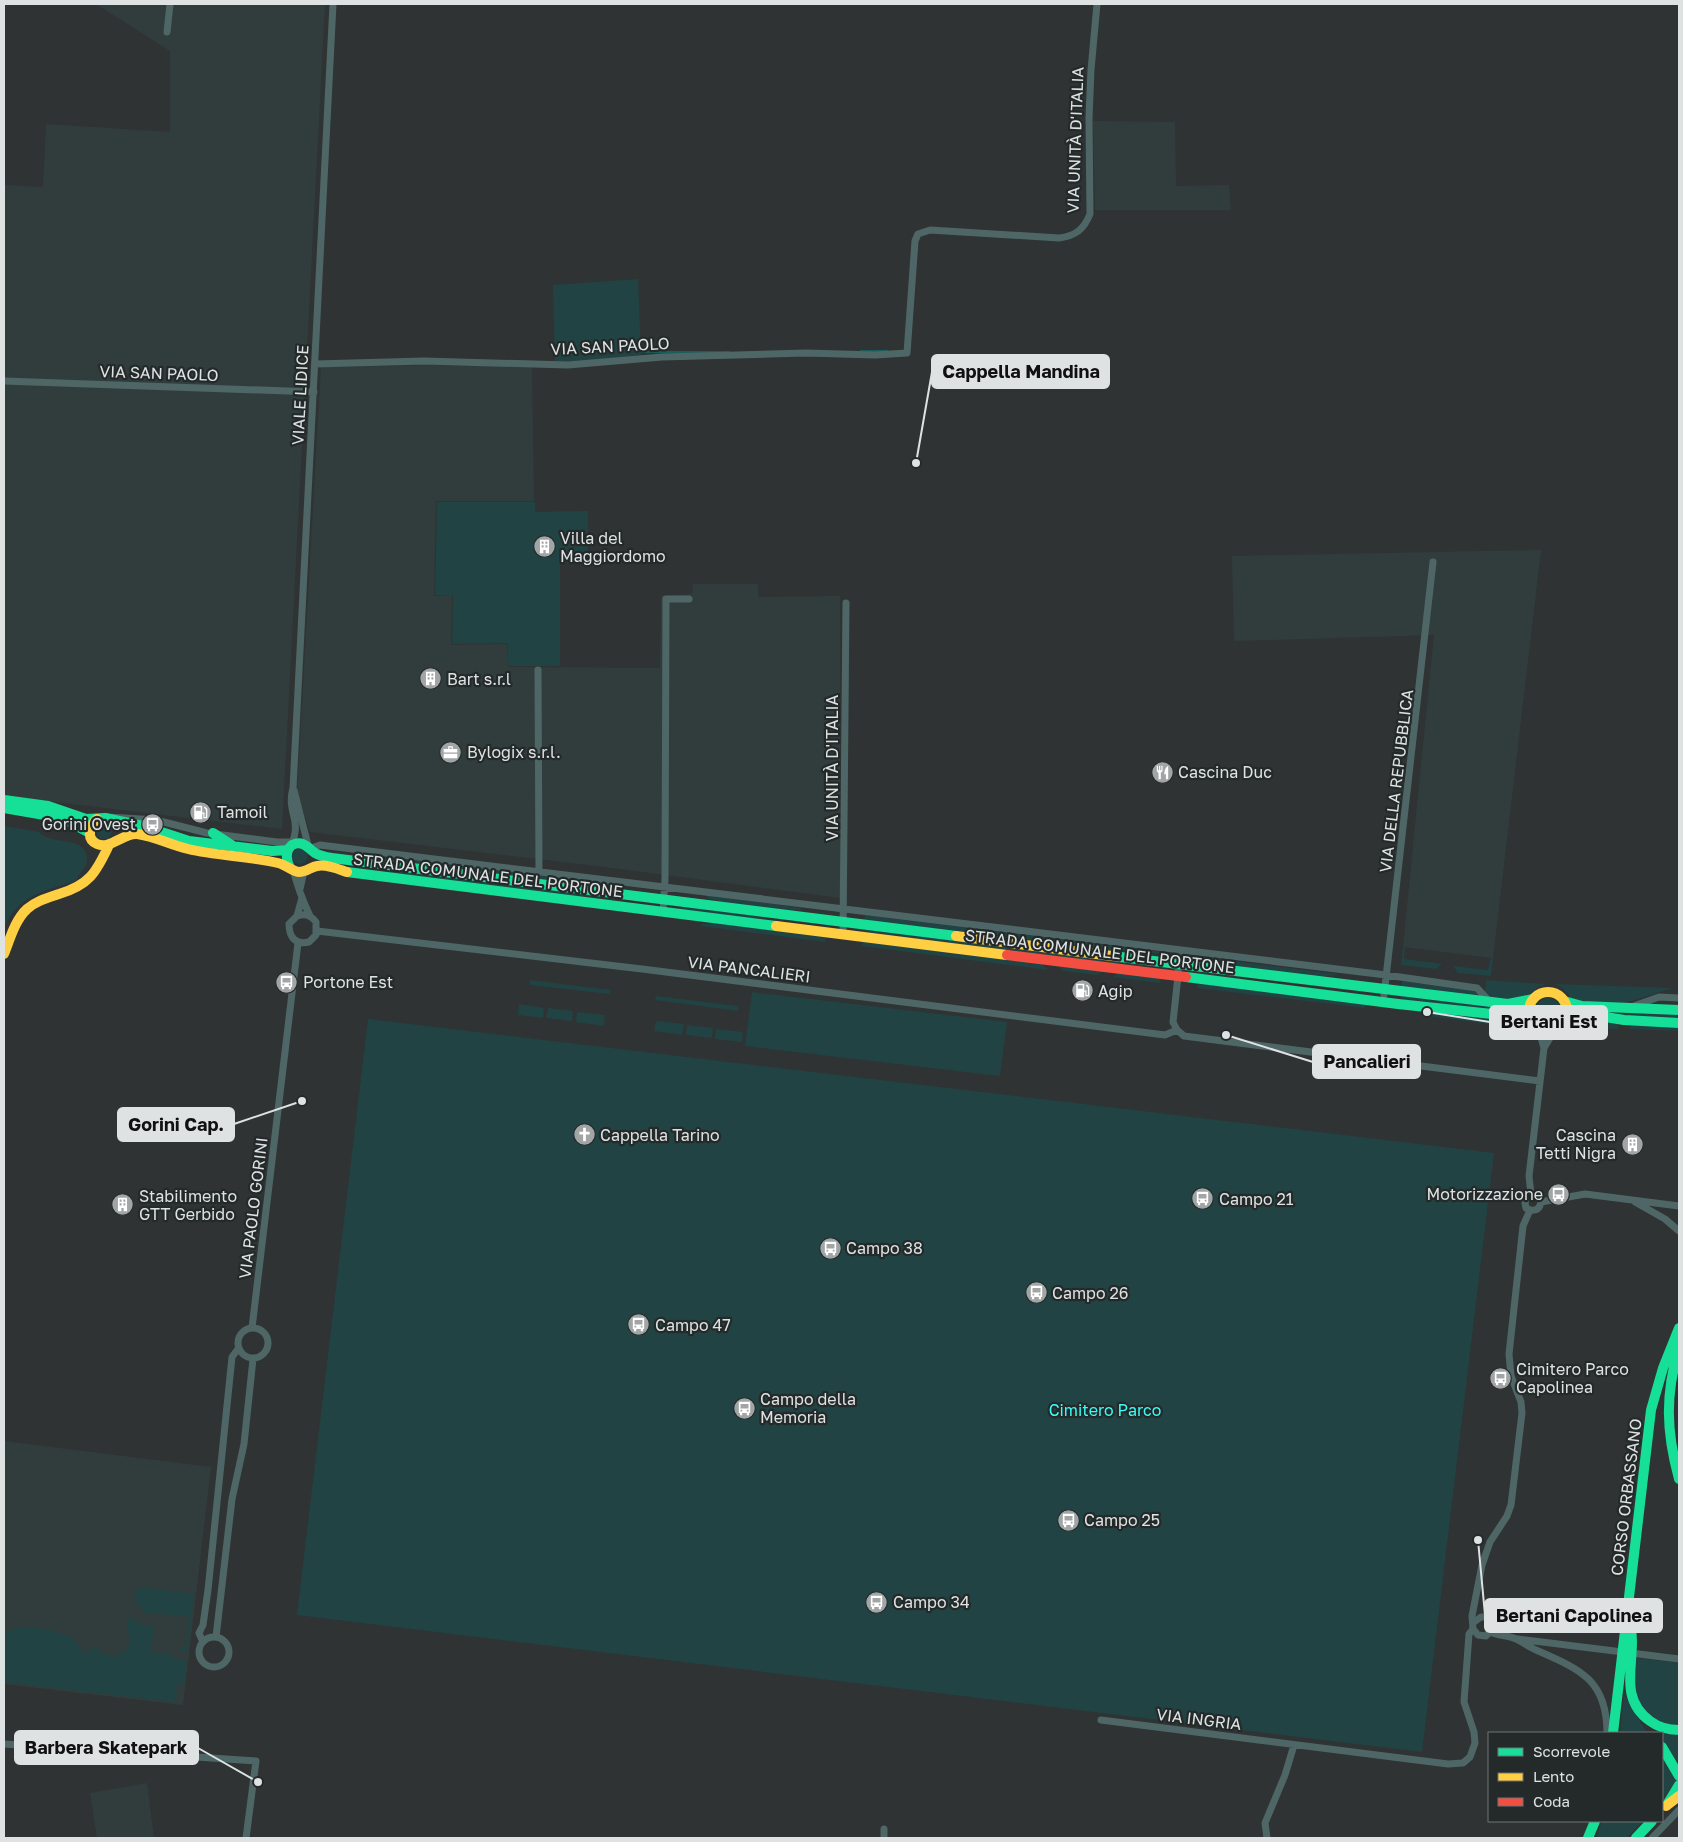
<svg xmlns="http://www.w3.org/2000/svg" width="1683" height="1842" font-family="'Golos Text',sans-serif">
	<rect width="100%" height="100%" fill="#2f3333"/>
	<!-- built -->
	<path fill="#313d3d" d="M 96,4 L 325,4 L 282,829 L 4,796 L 4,185 L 43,187 L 46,124 L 170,132 L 170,51 Z
		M 1093,121 L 1175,122 L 1176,186 L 1229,185 L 1231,210 L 1095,210 Z
		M 428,365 L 532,367 L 534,501 L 436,501 L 434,596 L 452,596 L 451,645 L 507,644 L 508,667 L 660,668 L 661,596 L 692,594 L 693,584 L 758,584 L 758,597 L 840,596 L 840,898 L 605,867 L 310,832 L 297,792 L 321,367 Z
		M 1541,550 L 1493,958 L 1403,947 L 1434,635 L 1234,641 L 1232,556 Z
		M 4,1441 L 211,1467 L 183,1705 L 4,1684 Z
		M 147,1783 L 154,1838 L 97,1838 L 90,1793 Z"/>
	<!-- green -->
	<path fill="#224343" d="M 638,279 L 641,355 L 575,362 L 555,362 L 553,285 Z
		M 437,502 L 535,502 L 535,512 L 588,511 L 588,562 L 560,563 L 560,666 L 508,666 L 508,643 L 452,644 L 453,596 L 435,595 Z
		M96 831a8 8 0 1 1 16 0a8 8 0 1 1-16 0Z
		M 4,826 L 39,832 C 50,846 87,834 87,860 C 88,868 78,873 76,881 C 45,890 17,896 4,928 Z
		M292 856a8 8 0 1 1 16 0a8 8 0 1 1-16 0Z
		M 421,860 L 624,885 L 623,887 L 601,888 L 404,864 Z
		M 348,868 L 382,872 L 416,872 L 590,894 L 590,896 L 560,895 L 347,869 Z
		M 707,895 L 801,908 L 801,910 C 769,911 737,907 707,898 Z
		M 681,906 L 766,917 L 766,918 L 739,918 L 680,910 Z
		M 865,915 L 1163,952 L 1163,954 L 1132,951 L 1112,952 L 864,921 Z
		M 714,923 L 826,937 L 825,942 L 701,926 L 702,924 L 712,924 Z
		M 863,928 L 1130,961 L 1130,963 L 1101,963 L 863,932 Z
		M 862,941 L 1041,963 L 1048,970 L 862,946 Z
		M 1403,947 L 1405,948 L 1404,959 L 1442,964 L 1436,969 L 1401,965 Z
		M 1201,957 L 1337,974 L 1337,975 L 1317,977 L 1200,962 Z
		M 1491,957 L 1493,958 L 1491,976 L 1458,973 L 1453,966 L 1488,970 Z
		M 1057,965 L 1104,971 L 1097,975 L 1063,971 Z
		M 1119,973 L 1161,978 L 1160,983 L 1113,977 Z
		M 530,980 L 611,990 L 610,994 L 530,985 Z
		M 1486,980 L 1546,984 C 1536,987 1532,993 1525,996 C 1514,1000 1503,999 1492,998 L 1485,991 Z
		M 1402,981 L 1473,990 L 1482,997 L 1401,987 Z
		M 1197,982 L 1366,1003 L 1365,1008 L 1197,988 Z
		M 1554,984 L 1673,988 L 1625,1003 L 1580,1002 L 1571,998 L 1562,988 Z
		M 752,992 L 1007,1022 L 1000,1076 L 745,1046 Z
		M 1400,994 L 1523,1006 L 1524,1012 L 1406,1000 L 1400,998 Z
		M 656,996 L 738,1006 L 738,1011 L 655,1000 Z
		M1536 1010a12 12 0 1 1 24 0a12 12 0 1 1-24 0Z
		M 519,1004 L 544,1008 L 543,1018 L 518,1015 Z
		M 548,1008 L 573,1011 L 572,1021 L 546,1018 Z
		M 1429,1010 L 1517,1018 L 1525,1022 L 1534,1030 L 1428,1016 Z
		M 1597,1011 L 1679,1013 L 1679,1019 L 1627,1017 Z
		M 577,1012 L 605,1015 L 604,1026 L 576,1022 Z
		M 1581,1018 L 1618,1023 L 1618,1029 L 1567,1027 L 1572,1021 Z
		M 368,1019 L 1494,1153 L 1422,1752 L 297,1615 Z
		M 656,1021 L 684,1024 L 682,1035 L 654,1031 Z
		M 1632,1024 L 1679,1026 L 1679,1031 L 1629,1029 Z
		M 687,1025 L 713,1028 L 712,1038 L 686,1035 Z
		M 716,1029 L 743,1032 L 742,1042 L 715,1039 Z
		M 140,1587 L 194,1594 L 188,1651 L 179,1650 L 179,1647 L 186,1647 L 189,1616 L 146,1613 C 138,1607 133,1601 136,1591 Z
		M 128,1617 L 143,1625 L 154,1626 L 151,1652 L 173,1654 L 172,1659 L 187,1661 L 184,1684 L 177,1684 L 176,1702 L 4,1682 L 4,1636 C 16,1621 38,1629 55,1631 L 55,1633 C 73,1635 75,1640 85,1654 L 96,1646 C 103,1658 122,1659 129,1645 C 131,1639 128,1634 127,1629 C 127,1626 128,1620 128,1617 Z
		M 1635,1658 L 1679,1663 L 1679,1727 L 1661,1723 L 1643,1710 L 1633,1691 Z
		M 1624,1694 L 1647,1733 L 1620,1733 Z
		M 1655,1730 L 1679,1734 L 1679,1769 L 1662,1741 L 1662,1733 L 1657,1733 Z
		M 1662,1756 L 1678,1780 L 1662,1800 Z
		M 1602,1821 L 1643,1821 L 1626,1838 L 1596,1838 Z"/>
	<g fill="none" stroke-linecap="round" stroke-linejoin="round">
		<!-- stream -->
		<path stroke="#195e5c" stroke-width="2" d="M 861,351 L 887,351
			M 642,352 L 729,352"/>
		<!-- street -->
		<path stroke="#4e6766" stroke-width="7" d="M 167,32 L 170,4
			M 315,364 L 424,361 L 568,365 L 662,357 L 806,353 L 875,355 L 907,353 L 915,241 L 918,234 L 930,230 L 1059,238 C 1076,236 1084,229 1090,214 L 1089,118 L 1091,70 L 1097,4
			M 4,381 L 314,392
			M 538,670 L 539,872
			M 294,790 L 308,845
			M 108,817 L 156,820 L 207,833 L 277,842 L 292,842
			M 291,845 C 303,820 286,813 293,788 L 333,4
			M 311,848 L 320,845 L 1386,975 L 1477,988 L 1490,1002
			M 293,869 C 297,886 303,901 310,916
			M 300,889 L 304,871
			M 663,912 L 665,879 L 666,599 L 689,599
			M 297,916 C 305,913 311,915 316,922 L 316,935 L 309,942 C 295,945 289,937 289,924 L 297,916 L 302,898
			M 317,931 L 642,969 L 1165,1035 L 1177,1030
			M 843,934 L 846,603
			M 1178,951 L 1178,976 L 1173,1022 L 1177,1030 L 1184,1036 L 1540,1081
			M 1384,995 L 1433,562
			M 1631,1007 L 1659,997 L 1679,998
			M 1544,1048 L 1556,1028
			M 1531,1195 L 1529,1176 L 1544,1048 L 1538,1027
			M 1541,1202 L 1585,1194 L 1679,1206
			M 1635,1202 L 1665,1219 L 1679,1231
			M 1530,1210 L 1526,1208 L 1525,1203 L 1527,1197 L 1531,1195
			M 1530,1210 C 1536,1211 1540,1209 1541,1202
			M238 1343a15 15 0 1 1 30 0a15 15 0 1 1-30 0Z
			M 252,1328 L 298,943
			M 1474,1622 L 1481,1617 L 1485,1617 L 1491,1622 L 1492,1629 L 1486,1636 L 1478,1635 L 1473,1629 L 1472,1616 L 1482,1565 L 1490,1542 L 1507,1516 L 1511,1505 L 1522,1413 L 1521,1402 L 1511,1376 L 1509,1354 L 1523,1226 L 1530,1210
			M 1490,1632 C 1499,1636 1508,1635 1516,1639 C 1523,1642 1529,1647 1536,1650 C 1579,1669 1607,1679 1607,1733
			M 216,1637 L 232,1499 L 244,1444 L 253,1359
			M199 1652a15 15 0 1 1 30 0a15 15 0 1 1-30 0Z
			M 1518,1639 L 1679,1659
			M 203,1642 L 199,1633 L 203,1625 L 208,1590 L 232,1357 L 238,1349
			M 1101,1720 L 1448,1764 L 1463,1763 L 1470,1757 L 1475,1743 L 1474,1732 L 1464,1702 L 1469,1634 L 1473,1629
			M 4,1744 L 256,1761 L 246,1838
			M 884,1829 L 884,1838
			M 1267,1838 L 1265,1823 L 1285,1775 L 1294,1745
			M 1652,1838 L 1679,1810"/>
		<!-- fast -->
		<path stroke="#16e098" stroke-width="10" d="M 4,800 L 48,806 L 86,819 L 105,818 L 143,826 L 189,841 L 272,851 L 288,850
			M 4,808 L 62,818 L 90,833
			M 213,833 L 233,846
			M 290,868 C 286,860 285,851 292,845 C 303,840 307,847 315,853 C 320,856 326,857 332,858 L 956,936
			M 347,872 L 776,926
			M 1112,956 L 1508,1004 L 1533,999
			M 1186,977 L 1398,1004 L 1492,1014 L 1517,1014 L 1533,1022
			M 1564,1001 L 1582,1006 L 1679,1010
			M 1565,1019 L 1587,1014 L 1624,1020 L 1679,1023
			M 1679,1347 C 1665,1395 1666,1431 1679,1479
			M 1629,1620 C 1640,1656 1614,1695 1650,1721 C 1658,1727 1669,1730 1679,1730
			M 1613,1733 L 1651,1410 L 1663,1368 L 1679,1328
			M 1662,1747 L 1679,1776
			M 1668,1803 L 1679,1785
			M 1588,1838 L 1595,1821
			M 1636,1838 L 1652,1821"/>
		<!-- slow -->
		<path stroke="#ffcf43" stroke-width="10" d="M 97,819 C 89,826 86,839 97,844 C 110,850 123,833 137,834 C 154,836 171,845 188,849 C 217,856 249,856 278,863 C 286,865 292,871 299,872 C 306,872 311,867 317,866 C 327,864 338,869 347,872
			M 776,926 L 1007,955
			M 956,936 L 1112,956
			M 4,954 C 10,939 15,920 27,909 C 36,901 47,898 59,894 C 89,885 96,873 109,845
			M1529 1011a19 19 0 1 1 38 0a19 19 0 1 1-38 0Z
			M 1666,1806 L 1679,1796"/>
		<!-- jam -->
		<path stroke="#f24e42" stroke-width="10" d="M 1007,955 L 1186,977"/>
	</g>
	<!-- icons -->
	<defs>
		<symbol id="building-disc" viewBox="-11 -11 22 22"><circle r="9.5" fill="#a1a5a5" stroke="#242a2a"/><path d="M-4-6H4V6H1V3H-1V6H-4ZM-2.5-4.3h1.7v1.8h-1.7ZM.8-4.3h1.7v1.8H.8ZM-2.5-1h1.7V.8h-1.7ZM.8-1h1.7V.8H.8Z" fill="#fff"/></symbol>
		<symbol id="office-disc" viewBox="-11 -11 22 22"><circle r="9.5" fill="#a1a5a5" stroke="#242a2a"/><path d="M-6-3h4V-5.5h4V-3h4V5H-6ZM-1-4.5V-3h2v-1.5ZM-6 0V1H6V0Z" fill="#fff"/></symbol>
		<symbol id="restaurant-disc" viewBox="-11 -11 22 22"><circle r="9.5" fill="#a1a5a5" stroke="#242a2a"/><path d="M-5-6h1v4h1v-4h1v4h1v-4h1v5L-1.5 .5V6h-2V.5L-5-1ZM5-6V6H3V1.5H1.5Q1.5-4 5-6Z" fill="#fff"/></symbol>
		<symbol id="fuel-disc" viewBox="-11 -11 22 22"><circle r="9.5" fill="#a1a5a5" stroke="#242a2a"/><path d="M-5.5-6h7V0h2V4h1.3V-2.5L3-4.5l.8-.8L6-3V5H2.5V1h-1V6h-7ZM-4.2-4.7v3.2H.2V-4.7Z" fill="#fff"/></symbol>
		<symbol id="bus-disc" viewBox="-11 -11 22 22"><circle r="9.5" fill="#a1a5a5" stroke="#242a2a"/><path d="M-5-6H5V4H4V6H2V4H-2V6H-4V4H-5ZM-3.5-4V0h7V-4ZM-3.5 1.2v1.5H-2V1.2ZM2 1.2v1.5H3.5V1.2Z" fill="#fff"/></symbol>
		<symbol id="church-disc" viewBox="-11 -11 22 22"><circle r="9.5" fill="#a1a5a5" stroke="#242a2a"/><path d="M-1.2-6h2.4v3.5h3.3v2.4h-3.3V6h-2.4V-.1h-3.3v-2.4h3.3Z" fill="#fff"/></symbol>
	</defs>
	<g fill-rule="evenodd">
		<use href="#building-disc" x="532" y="534" width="25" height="25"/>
		<use href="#building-disc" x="418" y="666" width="25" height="25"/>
		<use href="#office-disc" x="438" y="740" width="25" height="25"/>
		<use href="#restaurant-disc" x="1150" y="760" width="25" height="25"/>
		<use href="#fuel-disc" x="188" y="800" width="25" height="25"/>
		<use href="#bus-disc" x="140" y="812" width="25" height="25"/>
		<use href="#bus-disc" x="274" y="970" width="25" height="25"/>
		<use href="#fuel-disc" x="1070" y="978" width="25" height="25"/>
		<use href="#church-disc" x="572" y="1122" width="25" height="25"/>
		<use href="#building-disc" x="1620" y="1132" width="25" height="25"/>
		<use href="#bus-disc" x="1546" y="1182" width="25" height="25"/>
		<use href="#bus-disc" x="1190" y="1186" width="25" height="25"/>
		<use href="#building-disc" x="110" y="1192" width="25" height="25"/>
		<use href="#bus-disc" x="818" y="1236" width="25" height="25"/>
		<use href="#bus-disc" x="1024" y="1280" width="25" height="25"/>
		<use href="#bus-disc" x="626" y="1312" width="25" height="25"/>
		<use href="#bus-disc" x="1488" y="1366" width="25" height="25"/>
		<use href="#bus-disc" x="732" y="1396" width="25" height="25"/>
		<use href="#bus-disc" x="1056" y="1508" width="25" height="25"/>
		<use href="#bus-disc" x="864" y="1590" width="25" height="25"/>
	</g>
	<g text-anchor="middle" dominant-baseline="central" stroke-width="4.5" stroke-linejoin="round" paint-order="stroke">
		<!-- street labels -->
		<g font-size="16" fill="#dee2e2" stroke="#242a2a">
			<text transform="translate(1075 140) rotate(-88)">VIA UNITÀ D'ITALIA</text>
			<text transform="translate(610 346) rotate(-3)">VIA SAN PAOLO</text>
			<text transform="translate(159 373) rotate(2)">VIA SAN PAOLO</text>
			<text transform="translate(300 395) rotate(-87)">VIALE LIDICE</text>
			<text transform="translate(832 768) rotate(-90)">VIA UNITÀ D'ITALIA</text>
			<text transform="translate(1396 781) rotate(-83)">VIA DELLA REPUBBLICA</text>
			<text transform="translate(488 875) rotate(7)">STRADA COMUNALE DEL PORTONE</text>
			<text transform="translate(1100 951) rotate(7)">STRADA COMUNALE DEL PORTONE</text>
			<text transform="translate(749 969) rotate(7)">VIA PANCALIERI</text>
			<text transform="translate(253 1208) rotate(-83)">VIA PAOLO GORINI</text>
			<text transform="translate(1626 1497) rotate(-83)">CORSO ORBASSANO</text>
			<text transform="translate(1199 1719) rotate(7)">VIA INGRIA</text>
		</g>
		<!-- poi labels -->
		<g font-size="16" fill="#dee2e2" stroke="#242a2a" text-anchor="start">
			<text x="560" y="538">Villa del<tspan x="560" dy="18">Maggiordomo</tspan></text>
			<text x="447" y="679">Bart s.r.l</text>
			<text x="467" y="752">Bylogix s.r.l.</text>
			<text x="1178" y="772">Cascina Duc</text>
			<text x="217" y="812">Tamoil</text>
			<text x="136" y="824" text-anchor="end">Gorini Ovest</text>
			<text x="303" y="982">Portone Est</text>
			<text x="1098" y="991">Agip</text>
			<text x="600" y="1135">Cappella Tarino</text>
			<text x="1616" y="1135" text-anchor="end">Cascina<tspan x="1616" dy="18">Tetti Nigra</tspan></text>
			<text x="1543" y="1194" text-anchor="end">Motorizzazione</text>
			<text x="139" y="1196">Stabilimento<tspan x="139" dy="18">GTT Gerbido</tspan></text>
			<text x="1219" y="1199">Campo 21</text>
			<text x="846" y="1248">Campo 38</text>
			<text x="1052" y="1293">Campo 26</text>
			<text x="655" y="1325">Campo 47</text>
			<text x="1516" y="1369">Cimitero Parco<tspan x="1516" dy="18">Capolinea</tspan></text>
			<text x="760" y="1399">Campo della<tspan x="760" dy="18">Memoria</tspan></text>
			<text x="1084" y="1520">Campo 25</text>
			<text x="893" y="1602">Campo 34</text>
		</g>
		<!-- park labels -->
		<g font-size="16" fill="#38fffa" stroke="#242a2a">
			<text x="1105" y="1410">Cimitero Parco</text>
		</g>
	</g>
	<!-- callouts -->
	<path fill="none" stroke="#dee2e2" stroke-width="2" d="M916 463L932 372M1427 1012L1490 1022M1226 1035L1313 1062M302 1101L234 1124M1478 1540L1485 1615M258 1782L198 1748"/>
	<g fill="#dee2e2" stroke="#242a2a" stroke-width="2">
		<circle cx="916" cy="463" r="5"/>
		<circle cx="1427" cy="1012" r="5"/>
		<circle cx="1226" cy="1035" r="5"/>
		<circle cx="302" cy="1101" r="5"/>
		<circle cx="1478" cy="1540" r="5"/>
		<circle cx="258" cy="1782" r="5"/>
	</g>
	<g fill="#dee2e2" stroke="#dee2e2" stroke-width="2">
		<rect x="932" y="355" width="177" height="33" rx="5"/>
		<rect x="1490" y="1006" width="117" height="33" rx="5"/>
		<rect x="1313" y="1045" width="107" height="33" rx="5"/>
		<rect x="118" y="1108" width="116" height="33" rx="5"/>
		<rect x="1485" y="1599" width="177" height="33" rx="5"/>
		<rect x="15" y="1731" width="183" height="33" rx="5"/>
	</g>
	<g font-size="18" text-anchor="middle" font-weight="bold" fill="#111">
		<text x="1021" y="378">Cappella Mandina</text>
		<text x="1549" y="1028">Bertani Est</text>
		<text x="1367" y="1068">Pancalieri</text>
		<text x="176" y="1131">Gorini Cap.</text>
		<text x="1574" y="1622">Bertani Capolinea</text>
		<text x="106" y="1754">Barbera Skatepark</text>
	</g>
	<!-- border -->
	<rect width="1683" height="1842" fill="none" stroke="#dee2e2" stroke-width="10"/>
	<!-- legend -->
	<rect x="1488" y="1732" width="175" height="90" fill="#242a2a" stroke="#6e7474"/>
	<rect x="1498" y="1748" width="25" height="8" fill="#16e098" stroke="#6e7474"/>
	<text x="1533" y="1757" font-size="15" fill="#dee2e2">Scorrevole</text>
	<rect x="1498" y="1773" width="25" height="8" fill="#ffcf43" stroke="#6e7474"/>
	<text x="1533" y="1782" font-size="15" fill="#dee2e2">Lento</text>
	<rect x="1498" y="1798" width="25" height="8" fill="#f24e42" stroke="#6e7474"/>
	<text x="1533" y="1807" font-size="15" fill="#dee2e2">Coda</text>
</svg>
